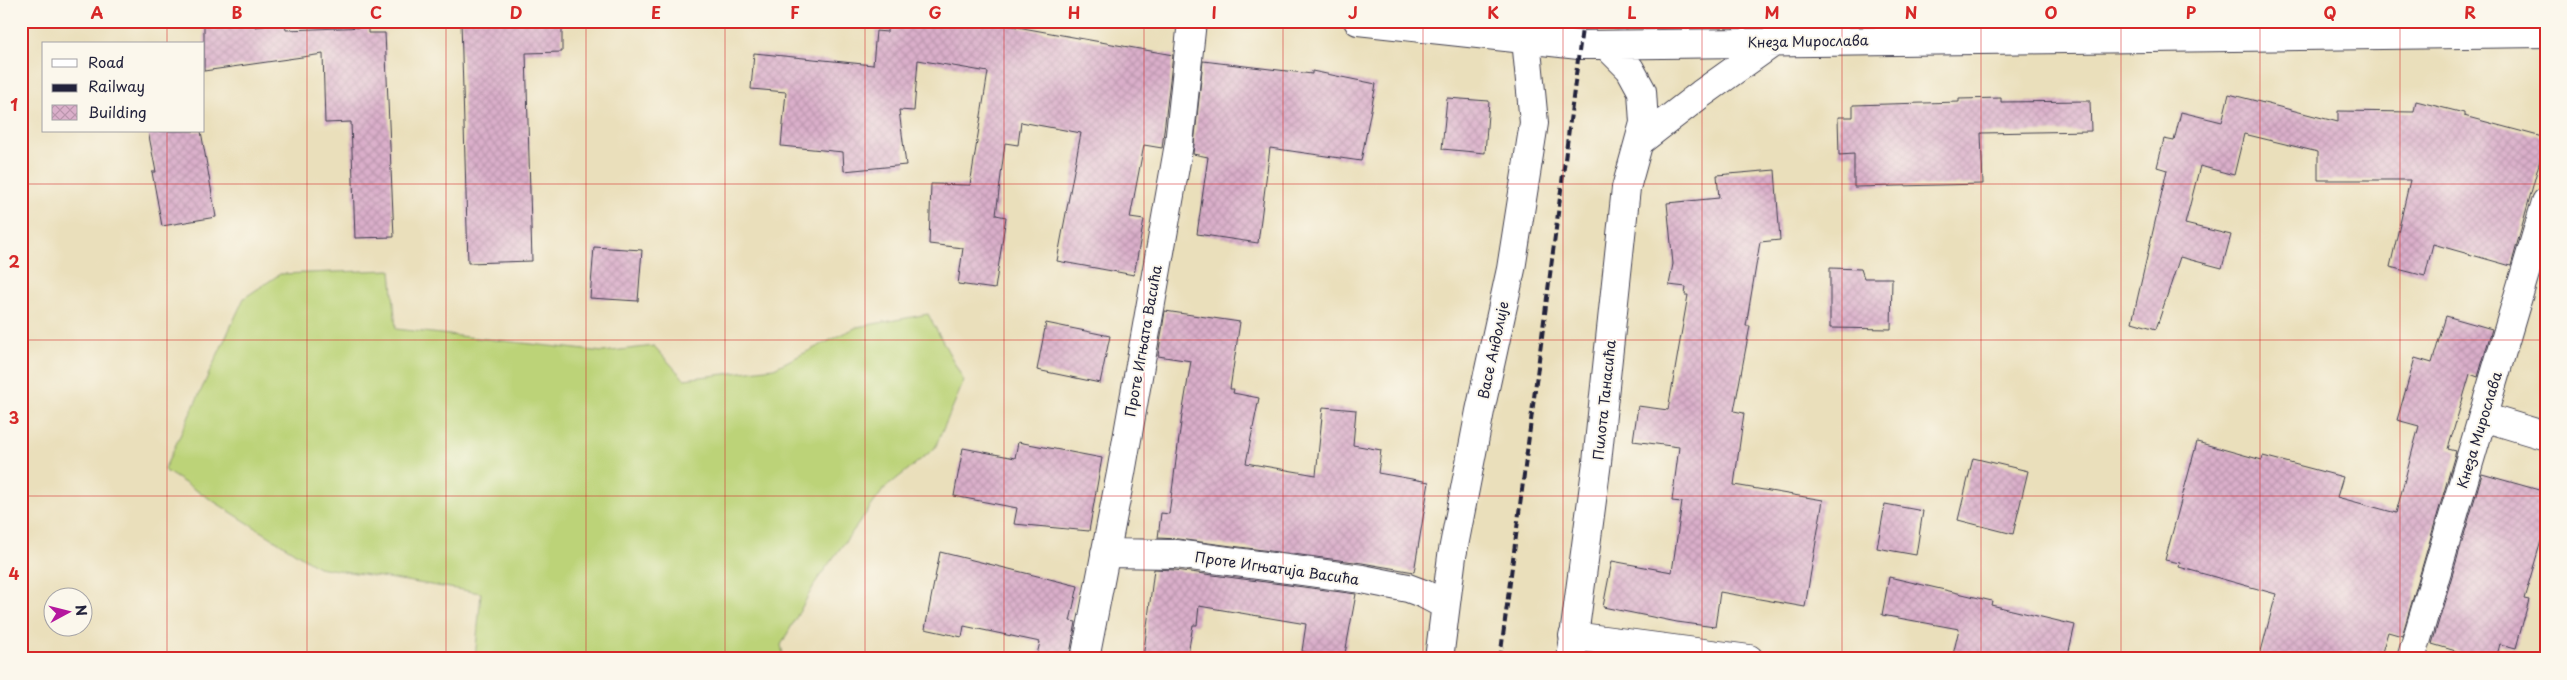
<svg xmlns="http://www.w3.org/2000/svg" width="2567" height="680" font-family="'Playpen Sans',sans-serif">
	<defs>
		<pattern id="building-cross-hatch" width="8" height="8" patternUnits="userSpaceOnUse" patternTransform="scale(1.25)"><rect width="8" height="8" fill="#daafca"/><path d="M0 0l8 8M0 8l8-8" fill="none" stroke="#bb96ae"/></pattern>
	</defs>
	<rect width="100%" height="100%" fill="#fbf7ec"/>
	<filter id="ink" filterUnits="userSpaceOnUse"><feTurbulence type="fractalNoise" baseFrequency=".02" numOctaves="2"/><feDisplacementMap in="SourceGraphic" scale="10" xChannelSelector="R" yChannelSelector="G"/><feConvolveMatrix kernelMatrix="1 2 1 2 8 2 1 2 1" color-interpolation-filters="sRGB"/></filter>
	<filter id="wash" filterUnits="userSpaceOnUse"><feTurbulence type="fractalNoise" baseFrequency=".0096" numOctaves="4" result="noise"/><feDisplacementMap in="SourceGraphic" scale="20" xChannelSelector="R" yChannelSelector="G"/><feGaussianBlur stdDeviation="1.12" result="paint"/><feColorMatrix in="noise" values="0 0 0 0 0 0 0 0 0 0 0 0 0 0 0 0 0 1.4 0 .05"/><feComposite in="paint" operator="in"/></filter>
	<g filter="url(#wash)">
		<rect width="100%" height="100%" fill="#eadfbb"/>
		<!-- grass -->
		<path fill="#bcd378" stroke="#6f7a5a" d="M 391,270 L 396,329 L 603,352 L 654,346 L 684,379 L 774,368 L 857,327 L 928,314 L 964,381 L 935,448 L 884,489 L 817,580 L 781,645 L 784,659 L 475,659 L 481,593 L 318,567 L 164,470 L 244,298 L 280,274 Z"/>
		<g id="blocks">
			<!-- building -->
			<path fill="url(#building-cross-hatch)" d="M 204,21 L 254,21 L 255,27 L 285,23 L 286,30 L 368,27 L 368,33 L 385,33 L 394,237 L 355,238 L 351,122 L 325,123 L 323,54 L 204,71 Z
				M 461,21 L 562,21 L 562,52 L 526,53 L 532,261 L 468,263 Z
				M 888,21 L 984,21 L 1173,55 L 1162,148 L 1144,145 L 1130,218 L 1144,220 L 1134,275 L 1057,261 L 1081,133 L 1021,122 L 1018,145 L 1005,143 L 996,215 L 1006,217 L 995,289 L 958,284 L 963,248 L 929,244 L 931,184 L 970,185 L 988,72 L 918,60 L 914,111 L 899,110 L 906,165 L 844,171 L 843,152 L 781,146 L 786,92 L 751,89 L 754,53 L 873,65 L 876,31 L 887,32 Z
				M 1203,61 L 1312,74 L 1312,71 L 1376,84 L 1361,161 L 1270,148 L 1258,243 L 1197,234 L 1208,157 L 1193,154 Z
				M 2229,94 L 2338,122 L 2338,111 L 2414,112 L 2416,101 L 2464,113 L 2464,116 L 2546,138 L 2511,266 L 2433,244 L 2425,276 L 2390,267 L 2410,180 L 2318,180 L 2318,152 L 2244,134 L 2234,175 L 2200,166 L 2185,224 L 2231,235 L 2222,268 L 2180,257 L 2156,329 L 2132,322 L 2167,170 L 2157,167 L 2164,139 L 2174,141 L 2181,112 L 2222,122 Z
				M 1447,98 L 1489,101 L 1485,153 L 1442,149 Z
				M 2001,98 L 2001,102 L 2090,101 L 2091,131 L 1981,133 L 1983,184 L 1854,187 L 1854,154 L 1839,155 L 1838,117 L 1853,117 L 1853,105 L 1959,102 L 1959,99 Z
				M 148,131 L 201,131 L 216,217 L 162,226 L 152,172 L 156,172 Z
				M 1775,170 L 1780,240 L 1760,242 L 1746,326 L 1750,326 L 1734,411 L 1744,413 L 1734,485 L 1823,500 L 1805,607 L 1720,592 L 1715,627 L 1677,622 L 1603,607 L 1612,561 L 1672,572 L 1682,502 L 1672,501 L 1679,447 L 1633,441 L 1638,406 L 1668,410 L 1688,295 L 1685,295 L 1686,287 L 1669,285 L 1673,264 L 1667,203 L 1719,198 L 1717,175 Z
				M 594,247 L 642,250 L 638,301 L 590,298 Z
				M 1830,268 L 1861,269 L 1864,278 L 1892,278 L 1891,329 L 1830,328 Z
				M 1165,311 L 1240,322 L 1230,389 L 1234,389 L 1233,393 L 1259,398 L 1246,463 L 1316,475 L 1323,407 L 1356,410 L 1353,445 L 1381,450 L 1378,473 L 1429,482 L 1414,572 L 1362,563 L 1178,539 L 1158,538 L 1161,513 L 1169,514 L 1182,415 L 1191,361 L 1158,356 Z
				M 2446,316 L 2492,329 L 2478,377 L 2470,374 L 2448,449 L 2456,451 L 2402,636 L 2388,632 L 2380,659 L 2259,659 L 2276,594 L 2179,567 L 2180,563 L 2165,560 L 2197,442 L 2262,460 L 2263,456 L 2343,477 L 2337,497 L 2396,513 L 2419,426 L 2397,420 L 2415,358 L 2432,363 Z
				M 1046,323 L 1110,336 L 1100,383 L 1037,370 Z
				M 1018,442 L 1102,458 L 1089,531 L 1014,524 L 1017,508 L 954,496 L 963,448 L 1015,458 Z
				M 1973,458 L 2028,471 L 2013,534 L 1958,520 Z
				M 2482,474 L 2546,492 L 2546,524 L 2524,599 L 2529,600 L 2516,648 L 2500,644 L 2496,659 L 2483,659 L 2432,644 Z
				M 1885,504 L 1923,511 L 1916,555 L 1877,548 Z
				M 940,552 L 1078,586 L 1070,621 L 1076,622 L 1069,659 L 1036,659 L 1040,642 L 964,626 L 962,637 L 925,629 Z
				M 1154,569 L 1175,570 L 1356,594 L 1344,659 L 1313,659 L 1314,654 L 1302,651 L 1306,624 L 1199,606 L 1197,625 L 1193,625 L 1187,659 L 1143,659 Z
				M 1889,577 L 1992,601 L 1991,605 L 2075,625 L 2067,659 L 1952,659 L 1959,629 L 1882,615 Z"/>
		</g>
	</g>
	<g filter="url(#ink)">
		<use href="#blocks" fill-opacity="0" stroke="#403e4e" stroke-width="1"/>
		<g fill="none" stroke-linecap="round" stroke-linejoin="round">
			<defs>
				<path id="minor" d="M 1358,21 L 1579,45 L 2546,33
					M 1639,142 L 1701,94 L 1774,42
					M 2483,417 L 2546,436
					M 1105,553 L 1176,554 L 1362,579 L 1408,588 L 1424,594 L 1445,605
					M 1573,636 L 1749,659
					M 1085,659 L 1121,473 L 1179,144 L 1192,21
					M 1439,659 L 1452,556 L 1480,411 L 1511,269 L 1534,123 L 1526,39
					M 1571,659 L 1597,462 L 1626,188 L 1644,123 L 1642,91 L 1630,69 L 1606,45
					M 2411,659 L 2546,202"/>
			</defs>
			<!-- minor casing -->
			<use href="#minor" stroke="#403e4e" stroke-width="30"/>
			<!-- minor -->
			<use href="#minor" stroke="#fff" stroke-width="28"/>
			<!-- rail -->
			<path stroke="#22223b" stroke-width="4" stroke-dasharray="8 4" stroke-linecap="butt" d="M 1500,659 L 1583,21"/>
		</g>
	</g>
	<!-- grid -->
	<path fill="none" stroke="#d62828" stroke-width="1" stroke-opacity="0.55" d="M 167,21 L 167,44M 307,21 L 307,659M 446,21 L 446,659M 586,21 L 586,659M 725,21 L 725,659M 865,21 L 865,659M 1004,21 L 1004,659M 1144,21 L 1144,659M 1283,21 L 1283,659M 1423,21 L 1423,659M 1563,21 L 1563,659M 1702,21 L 1702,659M 1842,21 L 1842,659M 1981,21 L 1981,659M 2121,21 L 2121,659M 2260,21 L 2260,659M 2400,21 L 2400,659M 167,131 L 167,659M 21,184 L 2546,184M 21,340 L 2546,340M 21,496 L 2546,496"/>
	<g text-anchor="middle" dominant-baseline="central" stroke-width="4" stroke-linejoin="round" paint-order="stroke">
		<!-- street labels -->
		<g font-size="14" fill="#22223b" stroke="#fbf7ec">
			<text transform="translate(1808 41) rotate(-1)">Кнеза Мирослава</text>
			<text transform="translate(1143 341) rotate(-80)">Проте Игњата Васића</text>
			<text transform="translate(1493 350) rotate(-78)">Васе Андолије</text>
			<text transform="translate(1604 400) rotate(-84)">Пилота Танасића</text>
			<text transform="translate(2479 430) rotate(-73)">Кнеза Мирослава</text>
			<text transform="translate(1277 568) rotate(8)">Проте Игњатија Васића</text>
		</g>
	</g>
	<!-- margin -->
	<rect width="2567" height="680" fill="none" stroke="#fbf7ec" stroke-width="55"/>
	<!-- legend -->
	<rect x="42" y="42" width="162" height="90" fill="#fbf7ec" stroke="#a4a2a5"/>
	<rect x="52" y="59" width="25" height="8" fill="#ffffff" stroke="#a4a2a5"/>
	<text x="88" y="68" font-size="15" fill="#22223b">Road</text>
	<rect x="52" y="84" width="25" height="8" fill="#22223b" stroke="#a4a2a5"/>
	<text x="88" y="92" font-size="15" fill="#22223b">Railway</text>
	<rect x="52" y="105" width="25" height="15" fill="url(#building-cross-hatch)" stroke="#a4a2a5"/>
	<text x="88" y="118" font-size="15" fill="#22223b">Building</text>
	<!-- north arrow -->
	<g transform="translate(68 612) rotate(83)"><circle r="24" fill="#fbf7ec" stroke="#a4a2a5"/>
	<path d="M0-4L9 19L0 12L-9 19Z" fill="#b5179e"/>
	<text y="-8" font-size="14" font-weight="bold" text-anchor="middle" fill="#22223b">N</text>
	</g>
	<rect x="28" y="28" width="2512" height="624" fill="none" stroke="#d62828" stroke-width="2"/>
	<g font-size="16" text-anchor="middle" font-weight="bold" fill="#d62828">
		<text x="97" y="19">A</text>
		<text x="237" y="19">B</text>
		<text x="376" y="19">C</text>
		<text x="516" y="19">D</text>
		<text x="656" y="19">E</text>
		<text x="795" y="19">F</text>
		<text x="935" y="19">G</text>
		<text x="1074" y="19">H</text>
		<text x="1214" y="19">I</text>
		<text x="1353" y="19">J</text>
		<text x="1493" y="19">K</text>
		<text x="1632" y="19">L</text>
		<text x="1772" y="19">M</text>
		<text x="1911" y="19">N</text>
		<text x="2051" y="19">O</text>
		<text x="2191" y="19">P</text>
		<text x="2330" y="19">Q</text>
		<text x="2470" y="19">R</text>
		<text x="14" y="111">1</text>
		<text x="14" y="268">2</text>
		<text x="14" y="424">3</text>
		<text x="14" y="580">4</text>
	</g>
</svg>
